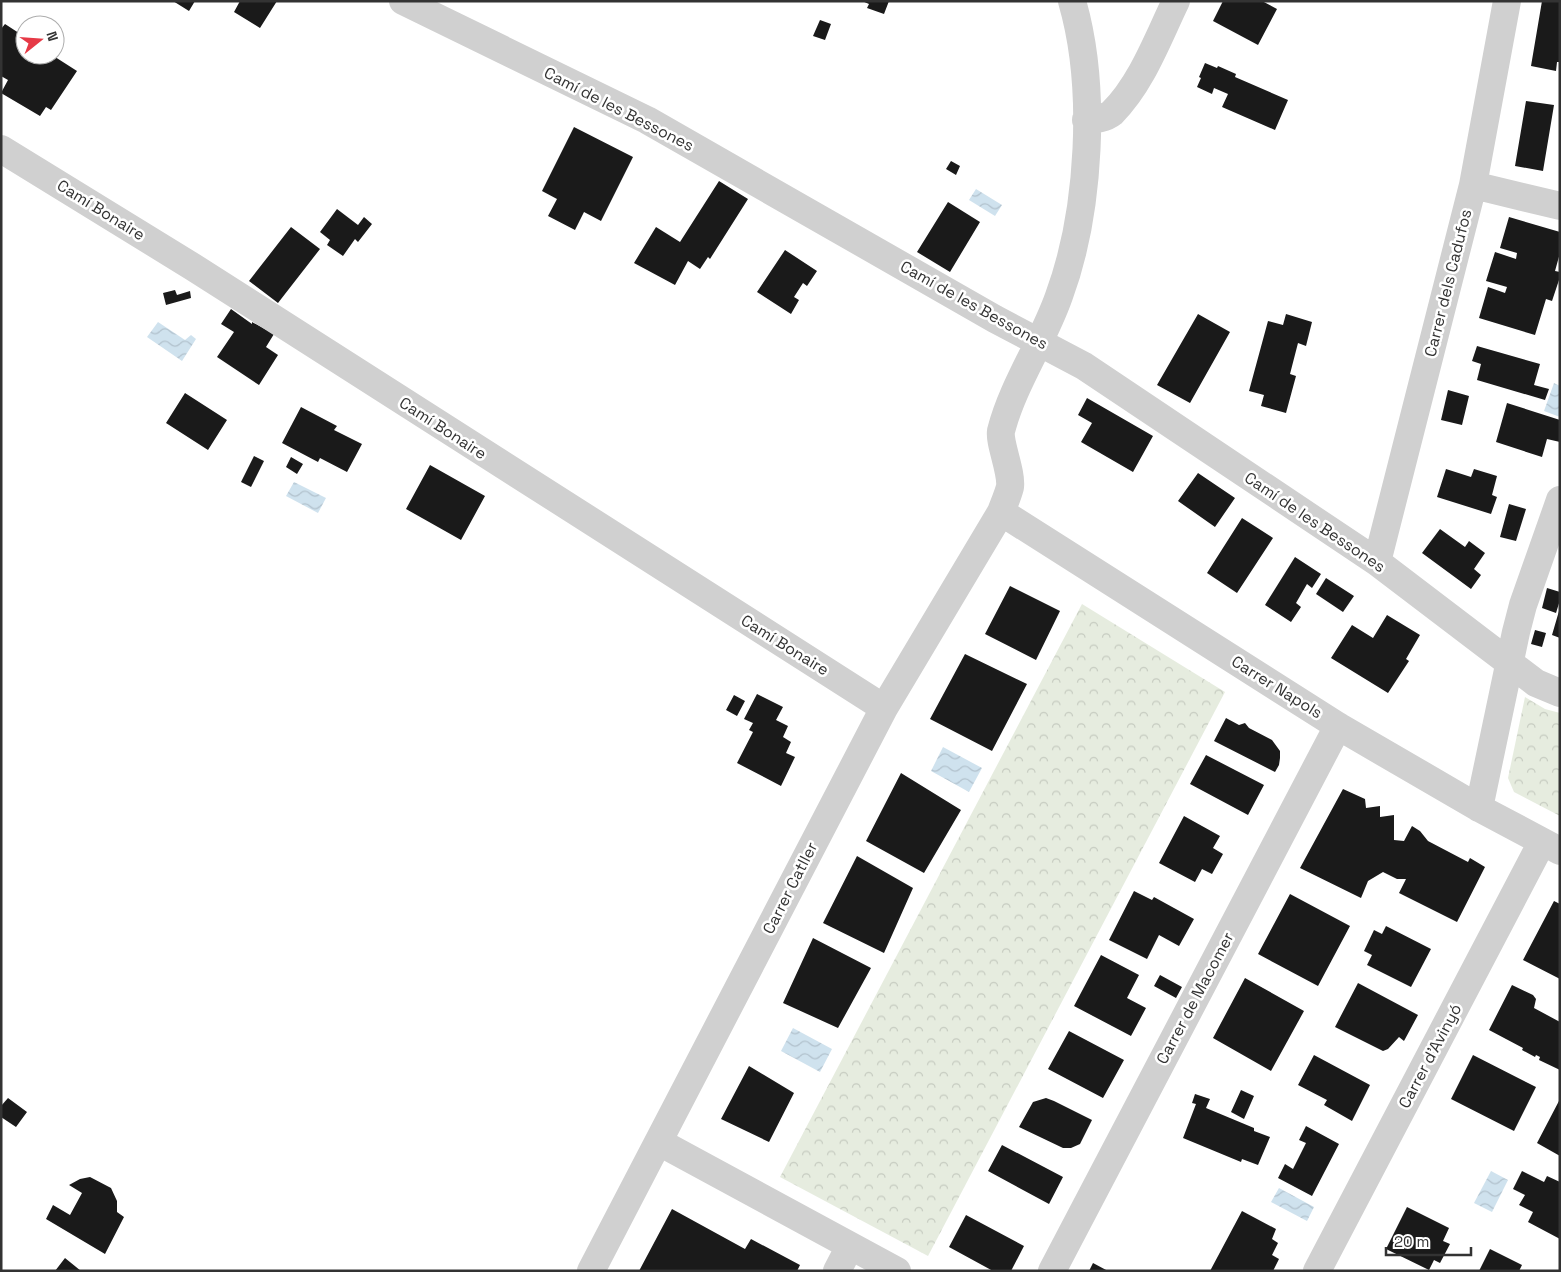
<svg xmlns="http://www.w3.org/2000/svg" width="1561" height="1272" font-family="'Space Grotesk',sans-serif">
	<defs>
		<pattern id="park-crowns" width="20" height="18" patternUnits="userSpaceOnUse" patternTransform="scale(1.25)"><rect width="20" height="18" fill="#e6ecdf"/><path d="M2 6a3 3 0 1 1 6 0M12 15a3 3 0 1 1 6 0" fill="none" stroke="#c6cbc0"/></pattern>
		<pattern id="water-waves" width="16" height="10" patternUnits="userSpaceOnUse" patternTransform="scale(1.25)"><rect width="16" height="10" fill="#cfe2ee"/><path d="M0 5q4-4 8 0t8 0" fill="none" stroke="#b2c2cd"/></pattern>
	</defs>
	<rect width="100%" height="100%" fill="#fff"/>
	<!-- park -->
	<path fill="url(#park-crowns)" d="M 1082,604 L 1225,692 L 928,1256 L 780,1177 Z
		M 1525,697 L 1545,709 L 1560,713 L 1560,816 L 1514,792 L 1508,778 Z"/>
	<!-- water -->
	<path fill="url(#water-waves)" d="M 976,189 L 1002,205 L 995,216 L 969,200 Z
		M 158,322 L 185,340 L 191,335 L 196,339 L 182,361 L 147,337 Z
		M 1554,383 L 1560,386 L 1560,417 L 1544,411 Z
		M 294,482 L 326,498 L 318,513 L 286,496 Z
		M 943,747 L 982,768 L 969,792 L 931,771 Z
		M 793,1028 L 832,1049 L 820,1072 L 781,1051 Z
		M 1491,1171 L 1508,1180 L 1492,1212 L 1474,1203 Z
		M 1279,1188 L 1314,1207 L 1307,1221 L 1271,1202 Z"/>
	<!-- building -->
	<path fill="#1a1a1a" d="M 173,1 L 195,1 L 189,11 Z
		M 240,1 L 277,1 L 260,28 L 234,12 Z
		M 862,1 L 889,1 L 884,14 L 867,8 L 869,4 Z
		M 1223,1 L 1262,1 L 1277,9 L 1258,45 L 1213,21 Z
		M 1542,1 L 1560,1 L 1560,62 L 1557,62 L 1556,71 L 1531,66 Z
		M 820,20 L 831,24 L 825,40 L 813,36 Z
		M 5,24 L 25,37 L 25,55 L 52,55 L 77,71 L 51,110 L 46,107 L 40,116 L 1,93 L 8,80 L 1,76 L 1,29 Z
		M 1205,63 L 1217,68 L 1218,66 L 1236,74 L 1235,77 L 1288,100 L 1275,130 L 1222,107 L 1228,94 L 1214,88 L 1212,94 L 1197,87 L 1201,78 L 1199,77 Z
		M 1526,101 L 1554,105 L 1543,171 L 1515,166 Z
		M 574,127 L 633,157 L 601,221 L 584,212 L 575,230 L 548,216 L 557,199 L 542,191 Z
		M 951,161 L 960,166 L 956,175 L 946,169 Z
		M 719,181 L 748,199 L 710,259 L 708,257 L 700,269 L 688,261 L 675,285 L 634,263 L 656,227 L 680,242 Z
		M 948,202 L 980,222 L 950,272 L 917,252 Z
		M 337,209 L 358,225 L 364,217 L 372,224 L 358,242 L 355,239 L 343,256 L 327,245 L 330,240 L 320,232 Z
		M 1509,217 L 1560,232 L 1560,253 L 1555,271 L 1560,272 L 1560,277 L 1552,301 L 1546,299 L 1535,335 L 1479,318 L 1488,287 L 1505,293 L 1507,287 L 1486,281 L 1495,252 L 1516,259 L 1517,253 L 1500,248 Z
		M 291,227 L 320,249 L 278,303 L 249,281 Z
		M 785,250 L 817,271 L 807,286 L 803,283 L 794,297 L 799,300 L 791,314 L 757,292 Z
		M 175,290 L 177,295 L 190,291 L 191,298 L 166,305 L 163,293 Z
		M 231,309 L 252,324 L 252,322 L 274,334 L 266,347 L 278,355 L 259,385 L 217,357 L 234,332 L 221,324 Z
		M 1198,314 L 1230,332 L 1190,403 L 1157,385 Z
		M 1286,314 L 1312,322 L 1306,346 L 1298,343 L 1290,374 L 1296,376 L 1286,413 L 1261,406 L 1264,395 L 1249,391 L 1268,321 L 1283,325 Z
		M 1477,346 L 1540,364 L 1534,385 L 1549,389 L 1545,400 L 1477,380 L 1481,364 L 1472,361 Z
		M 1448,390 L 1469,396 L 1462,425 L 1441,420 Z
		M 185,393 L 227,420 L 208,450 L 166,423 Z
		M 1087,398 L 1153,436 L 1133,472 L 1081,442 L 1092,423 L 1078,415 Z
		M 1507,403 L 1560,420 L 1560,442 L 1547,439 L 1542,457 L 1496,442 Z
		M 301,407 L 337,426 L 334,430 L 362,444 L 347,472 L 320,458 L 318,462 L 282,443 Z
		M 254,456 L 264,461 L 251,487 L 241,482 Z
		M 291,457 L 303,464 L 297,474 L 286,467 Z
		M 430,465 L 485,496 L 461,540 L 406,509 Z
		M 1446,469 L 1471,477 L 1474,469 L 1497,476 L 1492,495 L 1497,497 L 1491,514 L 1437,497 Z
		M 1198,473 L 1235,498 L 1215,527 L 1178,501 Z
		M 1509,504 L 1526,509 L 1516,541 L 1500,537 Z
		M 1242,518 L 1273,538 L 1237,593 L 1207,573 Z
		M 1440,529 L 1465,547 L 1469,541 L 1485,553 L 1474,569 L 1481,575 L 1471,589 L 1422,553 Z
		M 1295,557 L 1321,574 L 1312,588 L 1307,584 L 1296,603 L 1301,607 L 1291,622 L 1265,605 Z
		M 1326,578 L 1354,596 L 1343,612 L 1316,594 Z
		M 1010,586 L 1060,611 L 1036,660 L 985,634 Z
		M 1547,588 L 1560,592 L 1560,600 L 1556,613 L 1542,608 Z
		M 1559,611 L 1560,611 L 1560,638 L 1552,635 Z
		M 1387,615 L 1420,635 L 1406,659 L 1409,661 L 1388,693 L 1331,658 L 1352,625 L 1373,638 Z
		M 1535,630 L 1546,633 L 1542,647 L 1531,644 Z
		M 965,654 L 1027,684 L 992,751 L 930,719 Z
		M 757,694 L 783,707 L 776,720 L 788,726 L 783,737 L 791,742 L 786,753 L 795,757 L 781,786 L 737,763 L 753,732 L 749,730 L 753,723 L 744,719 Z
		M 734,695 L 745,701 L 737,716 L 726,710 Z
		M 1226,718 L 1239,725 L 1245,723 L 1249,728 L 1272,740 L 1280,751 L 1280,758 L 1279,765 L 1275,772 L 1214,741 Z
		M 1206,755 L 1264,785 L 1248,815 L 1190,784 Z
		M 901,773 L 961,810 L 924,873 L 866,841 Z
		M 1343,789 L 1365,799 L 1366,808 L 1380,806 L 1380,817 L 1394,815 L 1394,840 L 1404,841 L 1412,826 L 1420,831 L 1428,841 L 1468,862 L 1470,858 L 1485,867 L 1457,922 L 1399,893 L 1406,879 L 1397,879 L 1383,872 L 1368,881 L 1361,898 L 1300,868 Z
		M 1184,816 L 1220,836 L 1213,848 L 1223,854 L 1212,874 L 1202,869 L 1195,882 L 1159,863 Z
		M 857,856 L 913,888 L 884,953 L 823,923 Z
		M 1134,891 L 1152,900 L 1154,897 L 1194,919 L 1179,946 L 1159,935 L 1147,959 L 1109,940 Z
		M 1290,894 L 1350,926 L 1318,986 L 1258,954 Z
		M 1554,901 L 1560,904 L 1560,979 L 1523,960 Z
		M 1386,926 L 1431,949 L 1411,987 L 1367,965 L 1372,955 L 1364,951 L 1374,930 L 1382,934 Z
		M 813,938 L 871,968 L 838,1028 L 783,1003 Z
		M 1101,955 L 1139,975 L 1127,998 L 1146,1008 L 1131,1036 L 1074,1006 Z
		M 1160,975 L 1182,987 L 1176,998 L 1154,986 Z
		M 1245,978 L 1304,1011 L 1271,1071 L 1213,1038 Z
		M 1358,983 L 1418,1015 L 1404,1041 L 1399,1037 L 1388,1049 L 1383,1051 L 1335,1027 Z
		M 1512,985 L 1533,995 L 1536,999 L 1534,1008 L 1560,1022 L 1560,1070 L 1539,1060 L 1540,1057 L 1536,1055 L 1535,1057 L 1522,1050 L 1523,1048 L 1489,1030 Z
		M 1069,1031 L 1124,1060 L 1103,1098 L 1048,1069 Z
		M 1314,1055 L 1370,1085 L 1352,1121 L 1324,1105 L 1327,1100 L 1298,1085 Z
		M 1473,1055 L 1536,1087 L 1514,1131 L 1451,1099 Z
		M 749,1066 L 794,1093 L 769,1142 L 721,1119 Z
		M 1241,1090 L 1254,1096 L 1244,1119 L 1231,1112 Z
		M 1195,1094 L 1210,1099 L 1206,1108 L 1254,1128 L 1254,1131 L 1270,1137 L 1258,1165 L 1242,1159 L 1241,1162 L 1183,1138 L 1196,1104 L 1192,1103 Z
		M 8,1098 L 27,1112 L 16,1127 L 1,1117 L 1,1106 Z
		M 1046,1098 L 1054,1101 L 1092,1120 L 1080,1144 L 1071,1148 L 1063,1148 L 1019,1127 L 1033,1102 Z
		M 1560,1099 L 1560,1156 L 1537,1143 Z
		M 1306,1126 L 1339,1144 L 1312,1196 L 1278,1178 L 1285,1164 L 1293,1169 L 1306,1143 L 1299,1140 Z
		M 1002,1145 L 1063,1177 L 1049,1204 L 988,1171 Z
		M 1522,1171 L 1544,1182 L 1547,1176 L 1560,1182 L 1560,1239 L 1528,1222 L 1533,1212 L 1519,1205 L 1525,1195 L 1513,1189 Z
		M 90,1177 L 111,1188 L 117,1201 L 117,1212 L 124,1217 L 105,1254 L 46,1219 L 53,1205 L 70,1215 L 82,1193 L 69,1185 L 80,1179 Z
		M 1407,1207 L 1449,1228 L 1443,1241 L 1450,1244 L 1440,1263 L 1434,1260 L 1429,1270 L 1386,1249 Z
		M 672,1209 L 745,1249 L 751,1239 L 800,1265 L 797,1271 L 639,1271 Z
		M 1242,1211 L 1276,1229 L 1272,1239 L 1278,1243 L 1272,1255 L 1279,1259 L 1273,1271 L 1210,1271 Z
		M 966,1215 L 1024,1246 L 1011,1271 L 993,1271 L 949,1247 Z
		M 1490,1249 L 1522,1265 L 1519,1271 L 1479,1271 Z
		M 65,1258 L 81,1271 L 55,1271 Z
		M 1093,1263 L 1108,1271 L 1089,1271 Z"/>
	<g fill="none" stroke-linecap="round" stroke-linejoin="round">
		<!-- minor -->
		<path stroke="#d0d0d0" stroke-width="28" d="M 403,1 L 647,120 L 995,319 L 1084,366 L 1377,562 L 1536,683 L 1560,693
			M 1086,120 C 1094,120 1106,118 1112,113 C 1142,83 1158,38 1176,1
			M 1,149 L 193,267 L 884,708
			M 1473,185 L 1560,206
			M 1001,512 L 1338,726 L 1479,808 L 1560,851
			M 1377,562 L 1473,185 L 1507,1
			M 1479,808 L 1516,632 L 1523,605 L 1560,500
			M 659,1142 L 897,1271
			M 591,1271 L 884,708 L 1001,512 C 1004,504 1008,495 1010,487 C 1012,472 999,443 1001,431 C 1013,384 1043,342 1059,296 C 1090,212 1097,87 1072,1
			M 837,1271 L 850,1246
			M 1052,1271 L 1338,726
			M 1317,1271 L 1542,842"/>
	</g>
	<g text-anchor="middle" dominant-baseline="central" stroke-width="5" stroke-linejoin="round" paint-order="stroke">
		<!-- street labels -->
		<g font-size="16" fill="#333" stroke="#fff">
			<text transform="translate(619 109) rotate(27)">Camí de les Bessones</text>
			<text transform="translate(101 210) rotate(32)">Camí Bonaire</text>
			<text transform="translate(1448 283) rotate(-76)">Carrer dels Cadufos</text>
			<text transform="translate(974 305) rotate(29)">Camí de les Bessones</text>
			<text transform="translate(443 428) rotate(33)">Camí Bonaire</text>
			<text transform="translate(1315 522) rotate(34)">Camí de les Bessones</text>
			<text transform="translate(785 645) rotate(32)">Camí Bonaire</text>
			<text transform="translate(1277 687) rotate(32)">Carrer Napols</text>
			<text transform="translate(790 888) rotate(-63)">Carrer Catller</text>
			<text transform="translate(1195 998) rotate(-62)">Carrer de Macomer</text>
			<text transform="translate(1430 1056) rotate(-62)">Carrer d’Avinyó</text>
		</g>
	</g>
	<!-- border -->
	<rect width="1561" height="1272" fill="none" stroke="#333333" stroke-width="5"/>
	<!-- north arrow -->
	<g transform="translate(40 40) rotate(73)"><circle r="24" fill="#ffffff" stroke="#adadad"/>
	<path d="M0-4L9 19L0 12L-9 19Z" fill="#e63946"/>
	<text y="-8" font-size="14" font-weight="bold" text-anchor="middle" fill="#333333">N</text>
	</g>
	<!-- scale -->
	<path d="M1386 1247v8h85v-8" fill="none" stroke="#333333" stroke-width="2.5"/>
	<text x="1394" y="1247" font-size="15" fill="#333333" stroke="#ffffff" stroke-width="4" paint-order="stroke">20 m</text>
</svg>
